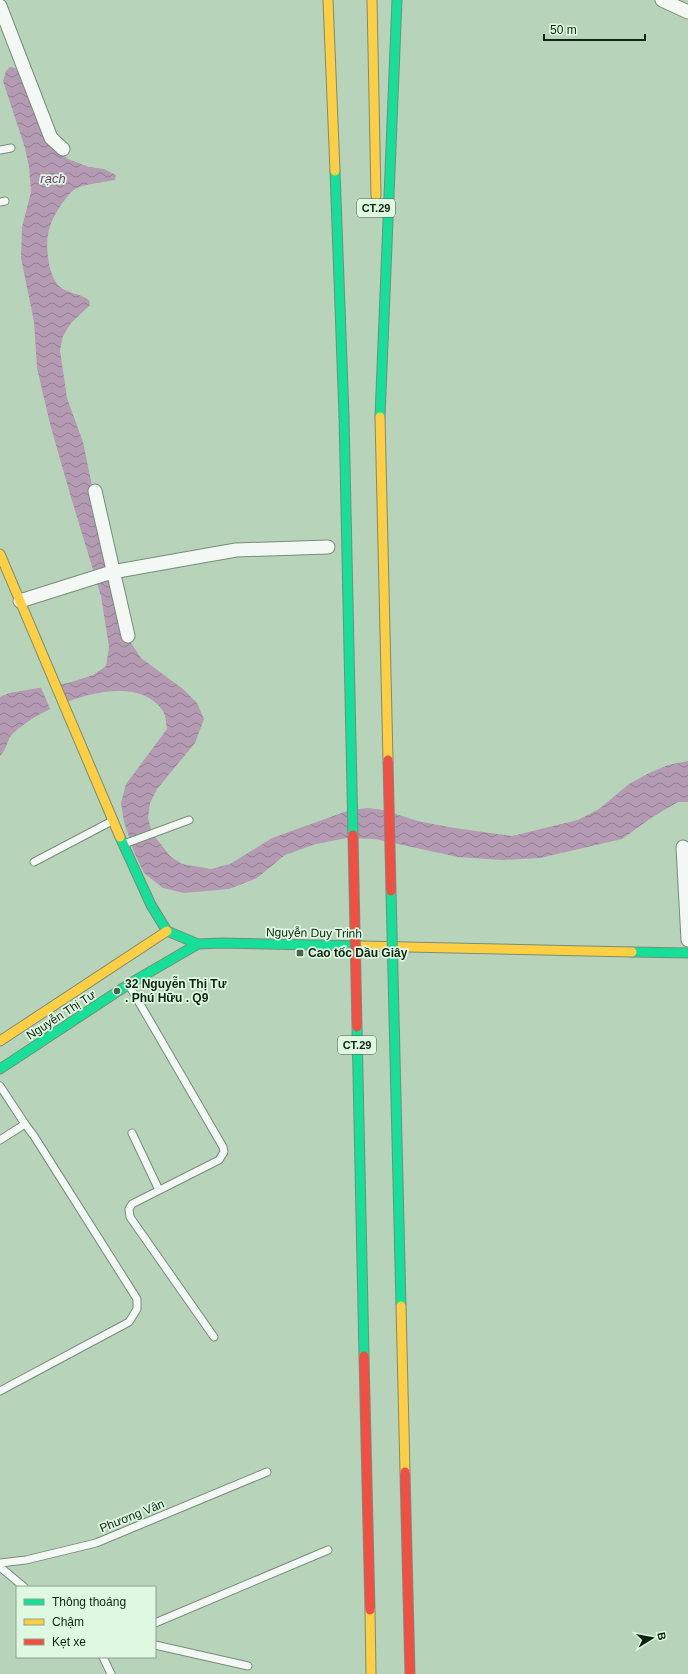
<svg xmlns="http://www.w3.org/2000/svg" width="688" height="1674" font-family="Helvetica,sans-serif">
	<defs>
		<pattern id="water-waves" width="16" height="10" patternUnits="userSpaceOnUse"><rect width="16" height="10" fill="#b49bb3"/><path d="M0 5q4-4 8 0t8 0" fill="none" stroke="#917e90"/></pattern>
	</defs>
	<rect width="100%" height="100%" fill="#b7d3ba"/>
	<!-- water -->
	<path fill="url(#water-waves)" d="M 10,67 L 15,68 L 26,80 L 49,141 L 68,159 L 89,167 L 104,169 L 116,175 L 115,180 C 104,182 84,184 75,189 C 69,193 65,200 61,205 C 47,226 45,239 49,264 C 51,271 53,280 59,286 C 67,294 80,293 89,300 L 90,305 L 71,323 L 63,336 L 60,350 L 67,398 L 83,442 L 99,520 L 129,640 L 141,658 L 183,689 L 197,703 L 204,719 L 195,743 L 157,789 L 150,803 L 148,818 L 152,833 L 170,856 L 182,864 L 211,869 L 230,864 L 272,838 L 350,810 L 368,808 L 383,810 L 418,821 L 448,827 L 512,836 L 578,820 L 599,809 L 629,784 L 647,774 L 668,765 L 688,761 L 688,802 L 678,802 L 654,816 L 622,839 L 540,858 L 502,860 L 458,857 L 375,839 L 347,838 L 316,844 L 285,855 L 257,878 L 229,889 L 184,893 L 163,888 L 144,873 L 134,852 L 124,822 L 121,803 L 126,784 L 167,729 C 166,723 166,716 163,711 C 136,670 57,701 26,723 C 21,727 13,732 10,737 C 7,744 5,751 0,756 L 0,697 L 9,693 L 68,683 L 93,675 L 106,666 L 109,647 L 101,596 L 70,494 L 50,424 L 37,368 L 34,322 L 21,258 L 22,227 L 31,192 L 29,167 L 25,148 L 3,81 L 6,71 Z"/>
	<!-- pier -->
	<path fill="#b7d3ba" d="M 58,683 L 67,704 L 51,711 L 40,685 Z"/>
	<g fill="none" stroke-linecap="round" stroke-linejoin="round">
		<defs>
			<path id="lane" d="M 0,150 L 11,148
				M 0,202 L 5,201
				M 124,844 L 189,820
				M 34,862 L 112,821
				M 129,985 L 223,1147 L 224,1152 L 219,1160 L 132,1204 L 129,1209 L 130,1217 L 214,1337
				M 0,1086 L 25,1124
				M 132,1133 L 159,1190
				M 0,1140 L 25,1124 L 34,1136 L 137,1299 L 137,1309 L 129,1322 L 0,1391
				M 0,1563 L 26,1560 L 96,1543 L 267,1472
				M 0,1567 L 24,1587
				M 155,1623 L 328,1550
				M 155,1645 L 248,1666
				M 103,1657 L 111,1674"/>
			<path id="street" d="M 662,0 L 688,12
				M 0,6 L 51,138 L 63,149
				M 95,491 L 128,636
				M 20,601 L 112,572 L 185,559 L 236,550 L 328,547
				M 683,847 L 688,940"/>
			<path id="fast" d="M 335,171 L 344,416
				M 380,417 L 397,0
				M 120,837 L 151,905 L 167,931 L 198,944 L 222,943 L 362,946
				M 632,952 L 688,953
				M 0,1069 L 129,984 L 198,944"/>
			<path id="slow" d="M 328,0 L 335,171
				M 372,0 L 376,196
				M 0,554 L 120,837
				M 362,946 L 632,952
				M 0,1041 L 167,931"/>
		</defs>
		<!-- lane casing -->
		<use href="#lane" stroke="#778d7a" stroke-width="9"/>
		<!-- street casing -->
		<use href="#street" stroke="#778d7a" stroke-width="15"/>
		<!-- fast casing -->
		<use href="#fast" stroke="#778d7a" stroke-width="11"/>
		<!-- slow casing -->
		<use href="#slow" stroke="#778d7a" stroke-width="11"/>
		<!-- lane -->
		<use href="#lane" stroke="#f4f8f5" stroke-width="7"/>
		<!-- street -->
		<use href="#street" stroke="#f4f8f5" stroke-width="13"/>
		<!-- fast -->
		<use href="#fast" stroke="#16e098" stroke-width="9"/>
		<!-- slow -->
		<use href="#slow" stroke="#ffcf43" stroke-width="9"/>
		<defs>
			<path id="fast-bridge" d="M 344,416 L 353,835
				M 391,891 L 401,1306
				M 357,1027 L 364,1356"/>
			<path id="slow-bridge" d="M 380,417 L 388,760
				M 401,1306 L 405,1472
				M 370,1610 L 371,1674"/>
			<path id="jam-bridge" d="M 388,760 L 391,891
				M 353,835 L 357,1027
				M 364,1356 L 370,1610
				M 405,1472 L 410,1674"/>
		</defs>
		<!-- fast-bridge casing -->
		<use href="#fast-bridge" stroke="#778d7a" stroke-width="11" stroke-linecap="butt"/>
		<!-- slow-bridge casing -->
		<use href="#slow-bridge" stroke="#778d7a" stroke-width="11" stroke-linecap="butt"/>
		<!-- jam-bridge casing -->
		<use href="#jam-bridge" stroke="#778d7a" stroke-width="11" stroke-linecap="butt"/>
		<!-- fast-bridge -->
		<use href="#fast-bridge" stroke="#16e098" stroke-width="9"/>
		<!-- slow-bridge -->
		<use href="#slow-bridge" stroke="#ffcf43" stroke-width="9"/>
		<!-- jam-bridge -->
		<use href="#jam-bridge" stroke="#f24e42" stroke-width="9"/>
	</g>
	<!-- markers -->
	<g fill="#49614d" stroke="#def8e1" stroke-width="1.5">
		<rect x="296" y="949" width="8" height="8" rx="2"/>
		<circle cx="117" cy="991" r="4"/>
	</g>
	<g text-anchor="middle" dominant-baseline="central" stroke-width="3.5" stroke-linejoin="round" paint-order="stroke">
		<!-- shield labels -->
		<g fill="#def8e1" stroke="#4c6350" stroke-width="1">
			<rect x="357" y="199" width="38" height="18" rx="3"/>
			<rect x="338" y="1036" width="38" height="18" rx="3"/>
		</g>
		<g font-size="11" font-weight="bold" fill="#0e2312">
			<text x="376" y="208">CT.29</text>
			<text x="357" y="1045">CT.29</text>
		</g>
		<!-- street labels -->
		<g font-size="12" fill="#0e2312" stroke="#def8e1">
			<text transform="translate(314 933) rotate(1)">Nguyễn Duy Trinh</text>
			<text transform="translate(61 1015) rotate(-33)">Nguyễn Thị Tư</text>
			<text transform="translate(132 1516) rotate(-22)">Phương Vân</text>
		</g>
		<!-- poi labels -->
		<g font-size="12" font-weight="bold" fill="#0e2312" stroke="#def8e1" text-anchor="start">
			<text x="308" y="953">Cao tốc Dầu Giây</text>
			<text x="125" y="984">32 Nguyễn Thị Tư<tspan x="125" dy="14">. Phú Hữu . Q9</tspan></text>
		</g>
		<!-- water labels -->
		<g font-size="13" font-style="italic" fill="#743873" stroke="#def8e1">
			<text x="53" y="178">rạch</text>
		</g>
	</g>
	<!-- legend -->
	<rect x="16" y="1586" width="140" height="72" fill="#def8e1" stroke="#8ba38e"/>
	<rect x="24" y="1599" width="20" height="6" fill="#16e098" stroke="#8ba38e"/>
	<text x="52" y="1606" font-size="12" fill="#0e2312">Thông thoáng</text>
	<rect x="24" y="1619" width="20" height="6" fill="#ffcf43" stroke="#8ba38e"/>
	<text x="52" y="1626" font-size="12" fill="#0e2312">Chậm</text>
	<rect x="24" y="1639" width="20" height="6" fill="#f24e42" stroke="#8ba38e"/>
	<text x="52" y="1646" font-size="12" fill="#0e2312">Kẹt xe</text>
	<!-- north arrow -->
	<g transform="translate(652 1638) rotate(79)" stroke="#def8e1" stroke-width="3" paint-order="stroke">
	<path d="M0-3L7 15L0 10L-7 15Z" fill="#0e2312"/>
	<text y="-6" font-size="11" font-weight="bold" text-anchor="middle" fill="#0e2312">B</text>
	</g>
	<!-- scale -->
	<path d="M544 34v6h101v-6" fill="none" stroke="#0e2312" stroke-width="2"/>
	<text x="550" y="34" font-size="12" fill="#0e2312" stroke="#def8e1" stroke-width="3" paint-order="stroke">50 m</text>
</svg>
